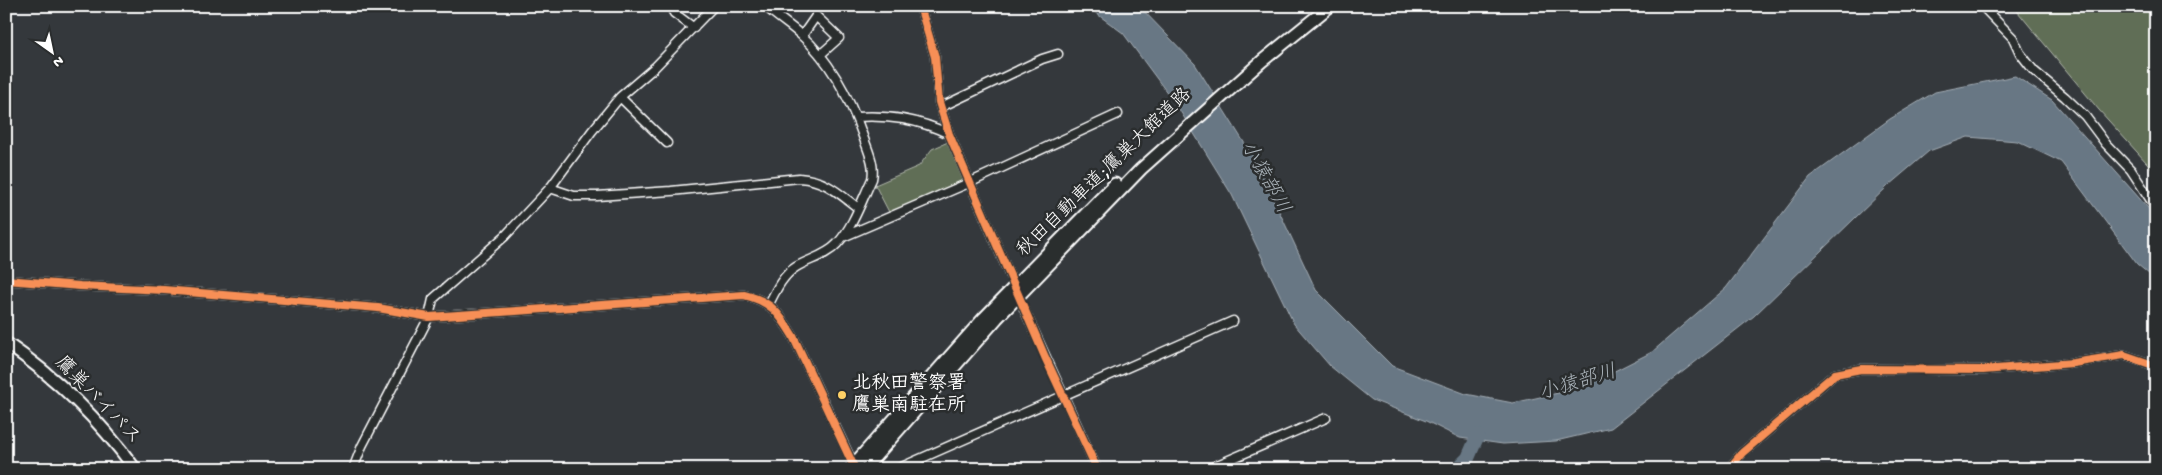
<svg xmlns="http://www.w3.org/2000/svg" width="2162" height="475" font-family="'Gochi Hand','Klee One',sans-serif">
	<rect width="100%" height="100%" fill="#34383c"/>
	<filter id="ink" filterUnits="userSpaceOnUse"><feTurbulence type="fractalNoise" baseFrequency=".02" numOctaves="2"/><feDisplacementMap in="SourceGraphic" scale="10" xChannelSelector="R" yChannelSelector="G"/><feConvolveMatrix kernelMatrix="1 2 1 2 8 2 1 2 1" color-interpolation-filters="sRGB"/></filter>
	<g filter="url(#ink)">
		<!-- green -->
		<path fill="#606e56" stroke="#b0b6aa" d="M 2013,6 L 2156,6 L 2156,173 L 2099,110 Z
			M 948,142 L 966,181 L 890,214 L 875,185 L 919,166 L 932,149 Z"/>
		<!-- water -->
		<path fill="#677784" stroke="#a4adb5" d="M 1086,6 L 1139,6 L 1195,64 L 1255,160 L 1316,290 L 1392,366 L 1466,394 L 1513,403 L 1581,388 L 1652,352 L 1726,288 L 1810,177 L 1890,119 L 1935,92 L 2015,76 L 2052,100 L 2156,217 L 2156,280 L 2137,264 L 2061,162 L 2017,141 L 1968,137 L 1929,151 L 1889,185 L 1754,316 L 1611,428 L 1556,441 L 1503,444 L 1460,438 L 1426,421 L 1372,400 L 1330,366 L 1294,324 L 1232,195 L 1177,106 L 1123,33 Z"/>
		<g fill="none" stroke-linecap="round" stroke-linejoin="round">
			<!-- river -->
			<path stroke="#677784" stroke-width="14" d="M 1457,469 L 1468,458 L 1478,435"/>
			<defs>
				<path id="minor" d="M 670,6 L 674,13 L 694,28
					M 765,6 C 777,17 790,25 801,35 C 832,62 851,101 864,139 C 869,153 875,165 872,179 C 862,200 853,227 837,244 C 826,256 809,259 796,267 C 783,275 776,290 769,304
					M 920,6 L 935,57 L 939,102 L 949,134 L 1010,276
					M 1982,6 L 2013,38 L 2020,53 L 2034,71 L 2065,97 L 2085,116 L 2106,144 L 2131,170 L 2156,208
					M 802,36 L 816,16 L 839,38 L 820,55
					M 620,97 L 667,143
					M 941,107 L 1042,59 L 1058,54
					M 856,117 C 889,115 918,119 949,134
					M 550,188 L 574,196 L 597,196 L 671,191 L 799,178 C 826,180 837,192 858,208
					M 843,237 L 971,182 L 1118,114
					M 6,280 L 80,286 L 164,290 L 378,308 L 429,317 L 744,295 C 771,301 779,313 793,336 L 855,468
					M 1024,309 L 1097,469
					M 353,469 L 362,446 L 429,317 L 433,299 L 505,236 L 550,188 L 592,131 L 620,97 L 655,67 L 714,6
					M 897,469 L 1233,321
					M 1208,469 L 1326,418
					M 1729,469 L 1742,453 L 1835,374 L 1861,369 L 1983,370 L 2073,363 L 2124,355 L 2156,366"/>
				<path id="highway" d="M 6,343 C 57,378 99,419 135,469
					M 858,460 L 984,318 L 1115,184
					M 864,469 L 997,318 L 1141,169 L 1262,61 L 1330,6"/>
			</defs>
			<!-- minor casing -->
			<use href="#minor" stroke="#fff" stroke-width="11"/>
			<!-- highway casing -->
			<use href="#highway" stroke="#fff" stroke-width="15"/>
			<!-- minor -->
			<use href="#minor" stroke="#2a2d2e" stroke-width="8"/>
			<!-- highway -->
			<use href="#highway" stroke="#2a2d2e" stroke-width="11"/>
			<defs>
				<path id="highway-bridge" d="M 851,469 L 858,460"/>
			</defs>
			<!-- highway-bridge casing -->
			<use href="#highway-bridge" stroke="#fff" stroke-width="15" stroke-linecap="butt"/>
			<!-- highway-bridge -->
			<use href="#highway-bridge" stroke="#2a2d2e" stroke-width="11"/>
			<defs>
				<path id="cycleway" d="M 920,6 L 935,57 L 939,102 L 949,134 L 1045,357 L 1097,469
					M 6,280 L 80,286 L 164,290 L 378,308 L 429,317 L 744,295 C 771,301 779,313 793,336 L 855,469
					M 1729,469 L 1742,453 L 1835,374 L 1861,369 L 1983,370 L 2073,363 L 2124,355 L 2156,366"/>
			</defs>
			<!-- cycleway casing -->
			<use href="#cycleway" stroke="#2a2d2e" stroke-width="11"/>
			<!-- cycleway -->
			<use href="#cycleway" stroke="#f78f57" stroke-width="8"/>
		</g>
	</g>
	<!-- markers -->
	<circle fill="#ffd166" stroke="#2a2d2e" stroke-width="2" cx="842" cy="395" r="5"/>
	<g text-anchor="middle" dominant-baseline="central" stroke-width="5" stroke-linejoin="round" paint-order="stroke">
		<!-- street labels -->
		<g font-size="19" fill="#fff" stroke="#2a2d2e">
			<text transform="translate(1105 173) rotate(-44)">秋田自動車道;鷹巣大館道路</text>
			<text transform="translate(97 401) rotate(46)">鷹巣バイパス</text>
		</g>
		<!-- poi labels -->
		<g font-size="19" font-weight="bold" fill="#fff" stroke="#2a2d2e" text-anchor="start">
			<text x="852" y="384">北秋田警察署<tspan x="852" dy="22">鷹巣南駐在所</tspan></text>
		</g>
		<!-- water labels -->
		<g font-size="20" font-style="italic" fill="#abb4bb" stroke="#2a2d2e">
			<text transform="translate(1264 178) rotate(61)">小猿部川</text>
			<text transform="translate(1578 384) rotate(-17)">小猿部川</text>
		</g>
	</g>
	<!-- margin -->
	<rect width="2162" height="475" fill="none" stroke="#2a2d2e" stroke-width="25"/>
	<rect x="12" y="12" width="2137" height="450" fill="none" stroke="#fff" stroke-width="2" filter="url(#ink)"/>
	<!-- north arrow -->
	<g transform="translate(52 52) rotate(147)" stroke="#2a2d2e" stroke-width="4" paint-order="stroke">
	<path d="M0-4L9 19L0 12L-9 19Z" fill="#ffffff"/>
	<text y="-8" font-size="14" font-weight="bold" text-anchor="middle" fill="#ffffff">N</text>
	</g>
</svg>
